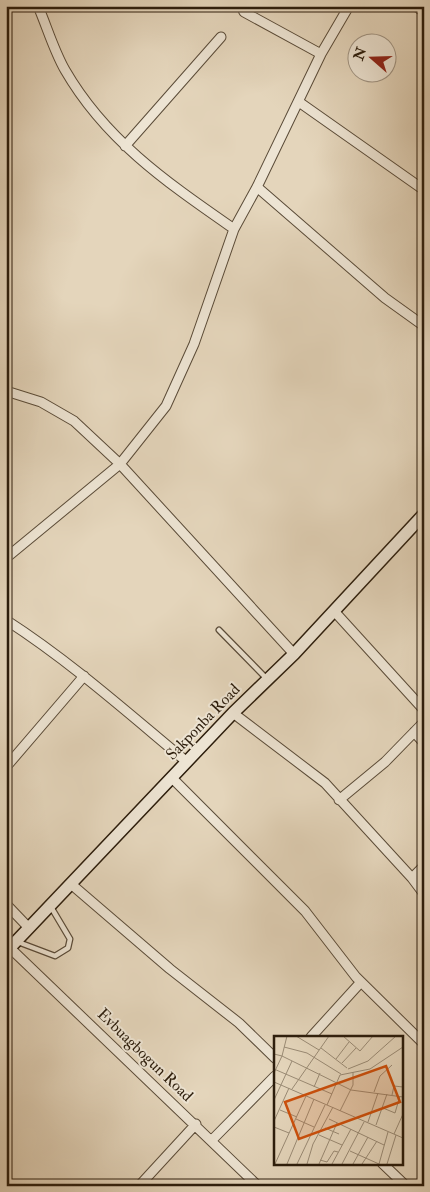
<svg xmlns="http://www.w3.org/2000/svg" width="430" height="1192" font-family="'IM FELL Double Pica',serif">
	<rect width="100%" height="100%" fill="#e4d5bb"/>
	<filter id="stains"><feTurbulence type="fractalNoise" baseFrequency=".004" numOctaves="4"/><feColorMatrix values="0 0 0 0 .2 0 0 0 0 .09 0 0 0 0 .02 0 0 0 .5 -.17"/></filter>
	<radialGradient id="worn" r=".72"><stop offset=".6" stop-color="#630" stop-opacity="0"/><stop offset="1" stop-color="#630" stop-opacity=".3"/></radialGradient>
	<g fill="none" stroke-linecap="round" stroke-linejoin="round">
		<defs>
			<path id="lane" d="M 219,630 L 267,679
				M 18,942 L 55,956 L 68,948 L 70,939 L 51,907"/>
			<path id="street" d="M 38,6 C 47,27 54,51 65,70 C 106,141 168,183 234,229
				M 241,6 L 244,12 L 321,54
				M 415,6 L 424,12
				M 299,102 L 424,190
				M 125,146 L 221,37
				M 257,187 L 385,298 L 424,326
				M 6,391 L 41,402 L 74,421 L 120,464 L 294,654
				M 6,558 L 120,464 L 166,406 L 194,344 L 234,229 L 257,187 L 321,54 L 349,6
				M 334,611 L 424,710
				M 6,620 C 71,662 128,713 187,762
				M 233,713 L 325,783 L 412,878 L 424,894
				M 414,732 L 424,743
				M 6,767 L 84,676
				M 172,778 L 305,911 L 356,977 L 424,1044
				M 339,800 L 385,762 L 424,722
				M 412,878 L 424,866
				M 71,884 L 170,969 L 239,1023 L 275,1058
				M 6,904 L 29,928
				M 10,948 L 258,1186
				M 311,1037 L 361,982
				M 212,1140 L 275,1076
				M 382,1163 L 406,1186
				M 139,1186 L 196,1124"/>
			<path id="secondary" d="M 6,952 L 233,713 L 294,654 L 424,514"/>
		</defs>
		<!-- lane casing -->
		<use href="#lane" stroke="#5a4b38" stroke-width="7"/>
		<!-- street casing -->
		<use href="#street" stroke="#5a4b38" stroke-width="11"/>
		<!-- secondary casing -->
		<use href="#secondary" stroke="#2c1d0c" stroke-width="14"/>
		<!-- lane -->
		<use href="#lane" stroke="#ede4d3" stroke-width="4.5"/>
		<!-- street -->
		<use href="#street" stroke="#ede4d3" stroke-width="9"/>
		<!-- secondary -->
		<use href="#secondary" stroke="#ede4d3" stroke-width="11"/>
	</g>
	<g text-anchor="middle" dominant-baseline="central" stroke-width="4" stroke-linejoin="round" paint-order="stroke">
		<!-- street labels -->
		<g font-size="16" fill="#2c1d0c" stroke="#ede4d3">
			<text transform="translate(203 722) rotate(-46)">Sakponba Road</text>
			<text transform="translate(145 1055) rotate(44)">Evbuagbogun Road</text>
		</g>
	</g>
	<!-- overview -->
	<g transform="translate(274 1036)">
		<rect width="129" height="129" fill="#e4d5bb"/>
		<path fill="none" stroke="#9a8b75" stroke-width="1" d="M 13,0 L 8,20 L 77,54 L 129,61M 22,0 L 45,14M 69,0 L 86,15 L 99,0M 10,11 L 33,17 L 67,38M 47,12 L 73,32M 0,18 L 8,20 L 0,37M 62,23 L 75,6M 68,27 L 82,12M 0,33 L 58,58M 74,33 L 94,25 L 122,0M 0,46 L 129,102M 40,51 L 46,37M 18,53 L 55,0M 100,56 L 106,40 L 118,29M 118,59 L 120,50 L 129,51M 0,64 L 18,25M 53,69 L 66,39 L 96,33 L 129,11M 109,72 L 121,77 L 126,60M 6,74 L 23,81M 66,75 L 79,49 L 79,36M 22,83 L 40,91M 55,83 L 110,109M 0,85 L 15,52M 94,86 L 104,57M 102,89 L 113,58M 0,91 L 15,97M 51,92 L 65,98M 120,98 L 129,78M 45,99 L 68,109M 76,115 L 105,128M 46,124 L 53,126 L 60,115 L 64,116M 1,128 L 32,60M 13,128 L 40,63M 23,128 L 51,69M 33,128 L 39,108 L 59,71M 45,128 L 63,87M 58,128 L 77,93M 68,128 L 90,86M 79,128 L 94,101M 88,128 L 103,105M 105,128 L 114,96M 113,128 L 122,99"/>
		<path fill="#cc500c" fill-opacity="0.15" stroke="#cc500c" stroke-width="2.5" d="M 112,30 L 126,66 L 25,103 L 11,66 Z"/>
		<rect width="129" height="129" fill="none" stroke="#2c1d0c" stroke-width="2.5"/>
	</g>
	<!-- margin -->
	<rect width="430" height="1192" fill="none" stroke="#e4d5bb" stroke-width="25"/>
	<rect x="8" y="8" width="415" height="1177" fill="none" stroke="#2c1d0c" stroke-width="2.5"/>
	<rect x="12" y="12" width="405" height="1167" fill="none" stroke="#2c1d0c"/>
	<!-- north arrow -->
	<g transform="translate(372 58) rotate(290)"><circle r="24" fill="#ede4d3" stroke="#a09483"/>
	<path d="M0-4L9 19L0 12L-9 19Z" fill="#8f2418"/>
	<text y="-8" font-size="14" font-weight="bold" text-anchor="middle" fill="#2c1d0c">N</text>
	</g>
	<rect width="100%" height="100%" filter="url(#stains)"/>
	<rect width="100%" height="100%" fill="url(#worn)"/>
</svg>
